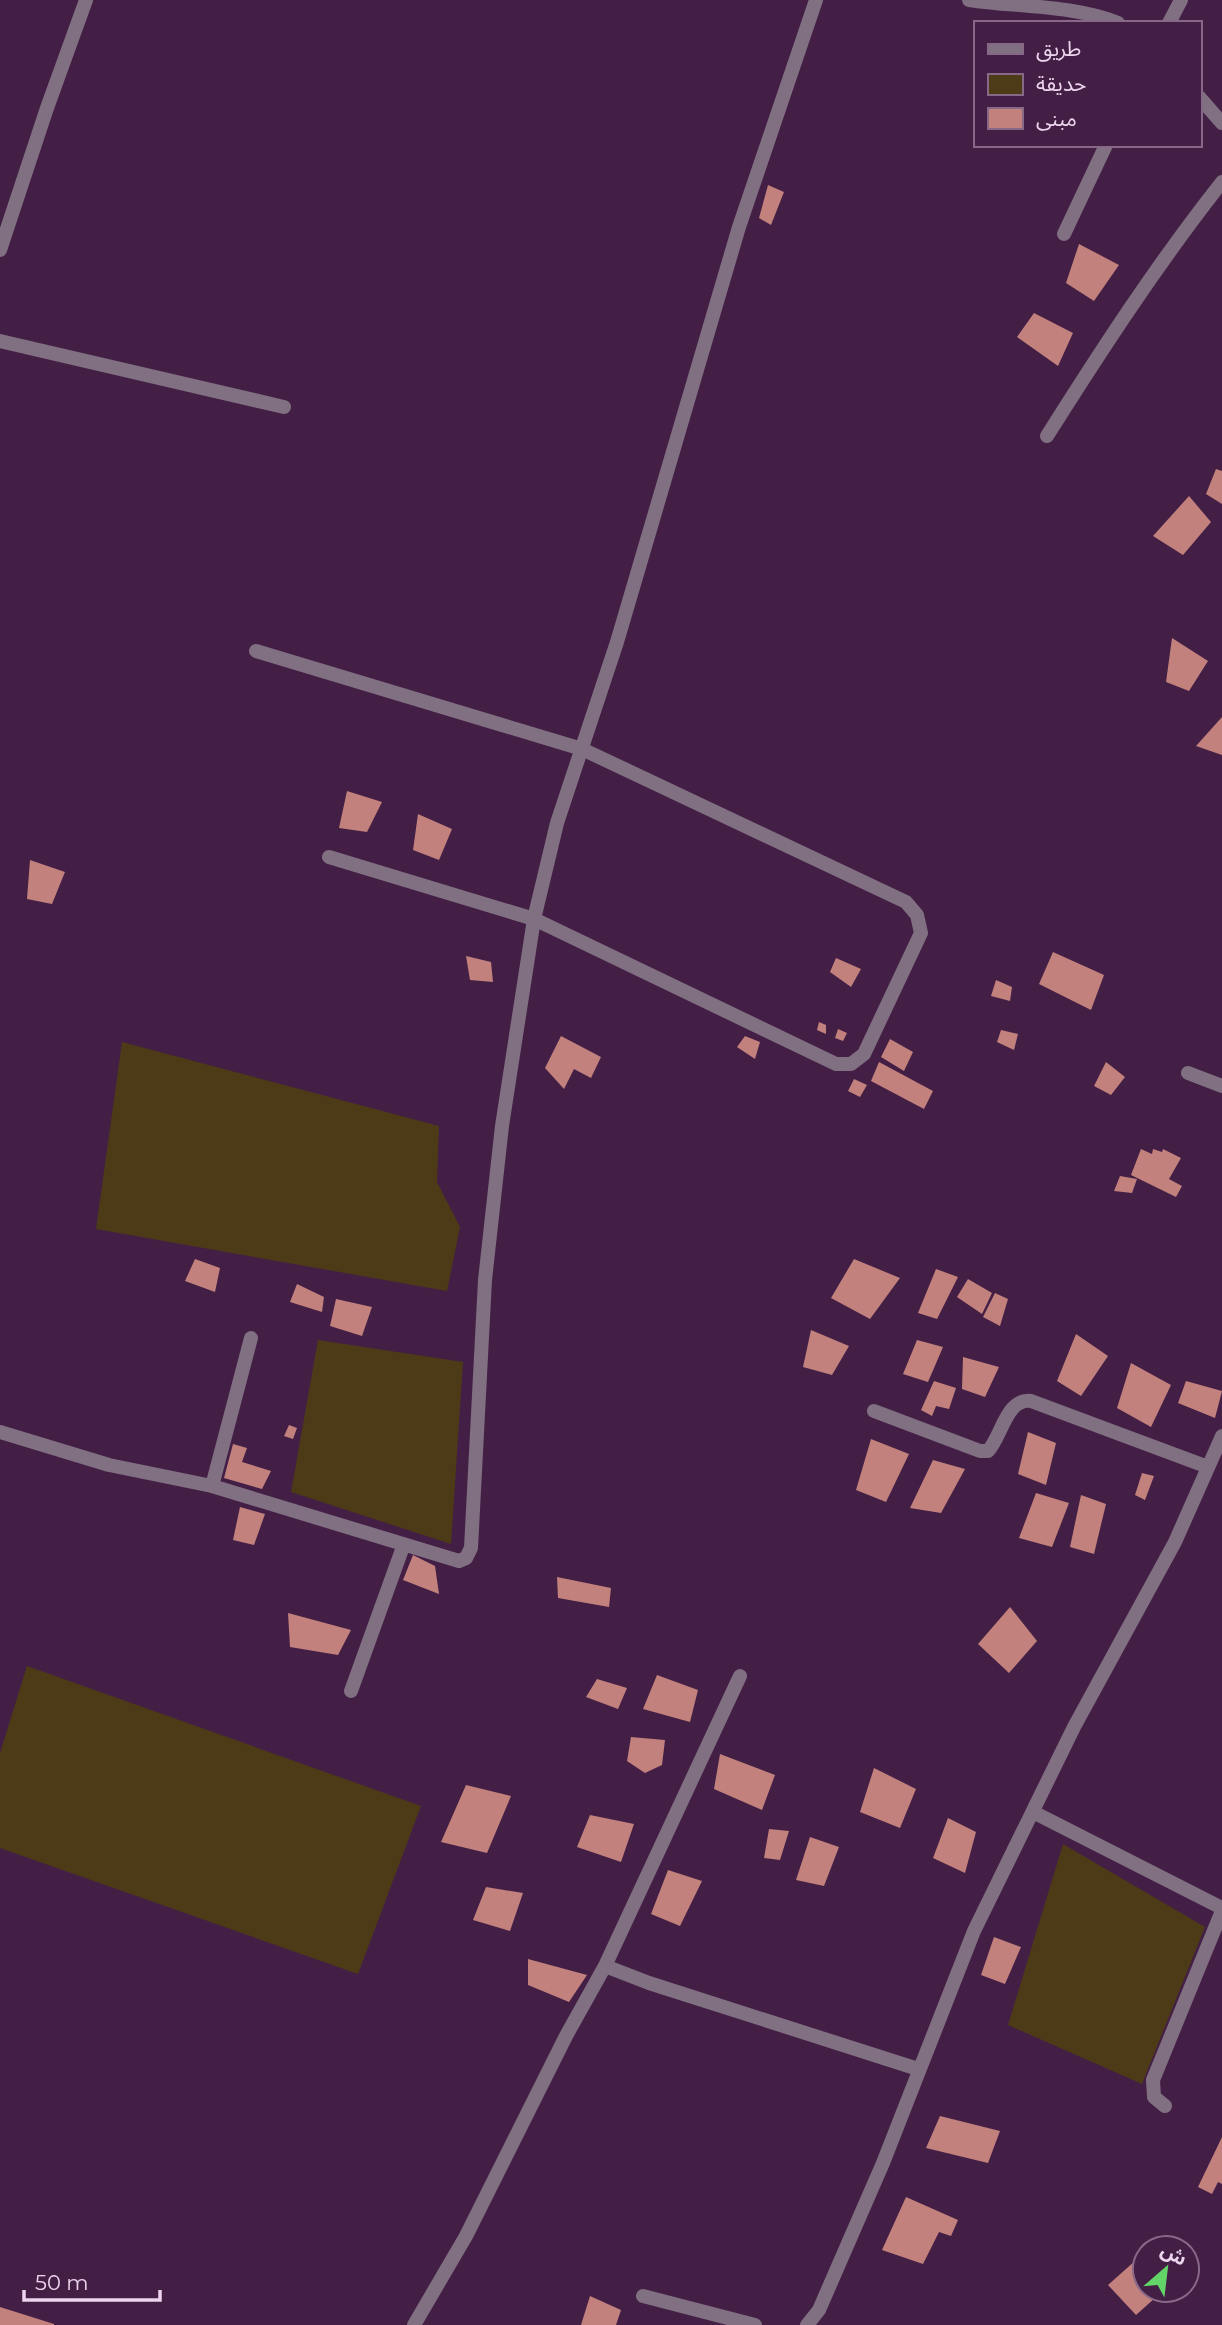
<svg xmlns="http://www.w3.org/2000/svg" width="1222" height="2325" font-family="Montserrat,'Noto Sans Arabic',sans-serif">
	<rect width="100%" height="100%" fill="#431f46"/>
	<!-- green -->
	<path fill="#4c3b16" d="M 122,1042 L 439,1126 L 437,1182 L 460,1227 L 447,1291 L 96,1229 Z
		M 318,1340 L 463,1362 L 451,1544 L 291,1492 Z
		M 27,1666 L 421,1806 L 358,1974 L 0,1848 L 0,1753 Z
		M 1063,1844 L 1205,1927 L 1142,2084 L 1008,2025 Z"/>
	<!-- building -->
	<path fill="#c2817c" d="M 768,185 L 784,192 L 771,225 L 759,218 Z
		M 1079,244 L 1119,265 L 1094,301 L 1066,283 Z
		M 1034,313 L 1073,333 L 1058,366 L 1017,337 Z
		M 1216,469 L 1222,471 L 1222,504 L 1206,494 Z
		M 1189,496 L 1211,522 L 1183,555 L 1153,536 Z
		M 1172,638 L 1208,661 L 1189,691 L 1166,682 Z
		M 1222,717 L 1222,755 L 1196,746 Z
		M 347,791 L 382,802 L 367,832 L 339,828 Z
		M 418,814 L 452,829 L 439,860 L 413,850 Z
		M 30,860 L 65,872 L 52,904 L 27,899 Z
		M 1053,952 L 1104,975 L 1091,1010 L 1039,984 Z
		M 466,956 L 491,962 L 493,982 L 470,980 Z
		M 836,958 L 861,969 L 851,987 L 830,972 Z
		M 996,980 L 1012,987 L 1010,1001 L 991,996 Z
		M 819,1022 L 826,1025 L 826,1034 L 817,1030 Z
		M 838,1029 L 847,1033 L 843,1041 L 835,1038 Z
		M 1001,1030 L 1018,1034 L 1014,1050 L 997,1042 Z
		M 561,1036 L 601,1057 L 591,1078 L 574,1069 L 564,1089 L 545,1068 Z
		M 745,1036 L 760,1042 L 755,1059 L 737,1047 Z
		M 890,1039 L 913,1052 L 904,1071 L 881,1057 Z
		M 879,1062 L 933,1091 L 924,1109 L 871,1081 Z
		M 1106,1062 L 1125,1077 L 1111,1095 L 1094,1086 Z
		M 854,1079 L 867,1085 L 860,1097 L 848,1091 Z
		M 1141,1149 L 1152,1154 L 1153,1149 L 1162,1152 L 1163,1149 L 1181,1158 L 1169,1179 L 1182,1186 L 1176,1197 L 1131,1175 Z
		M 1120,1176 L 1137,1179 L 1132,1193 L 1114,1191 Z
		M 195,1259 L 220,1268 L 215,1292 L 185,1281 Z
		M 854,1259 L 900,1278 L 870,1319 L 831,1298 Z
		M 936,1269 L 958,1277 L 937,1319 L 918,1313 Z
		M 968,1279 L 992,1293 L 982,1314 L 957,1297 Z
		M 297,1284 L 324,1297 L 322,1312 L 290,1302 Z
		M 995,1293 L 1008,1299 L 1000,1326 L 983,1317 Z
		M 336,1299 L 372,1307 L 362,1336 L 330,1326 Z
		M 811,1330 L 849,1346 L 832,1375 L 803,1367 Z
		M 1076,1334 L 1108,1356 L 1081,1396 L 1057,1381 Z
		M 917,1340 L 943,1347 L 928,1382 L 903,1374 Z
		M 963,1357 L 999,1367 L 985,1397 L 962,1389 Z
		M 1131,1363 L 1171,1385 L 1151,1427 L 1117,1408 Z
		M 934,1381 L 956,1388 L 949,1409 L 936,1406 L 932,1416 L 921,1410 Z
		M 1186,1381 L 1222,1391 L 1215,1418 L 1178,1403 Z
		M 289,1425 L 297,1428 L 293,1439 L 284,1436 Z
		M 1028,1432 L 1056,1443 L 1046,1485 L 1018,1474 Z
		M 871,1439 L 909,1454 L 886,1502 L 856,1490 Z
		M 233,1444 L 247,1448 L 242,1462 L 271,1471 L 262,1489 L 224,1478 Z
		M 933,1460 L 965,1469 L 941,1513 L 910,1508 Z
		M 1142,1473 L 1154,1476 L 1145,1500 L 1135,1495 Z
		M 1036,1493 L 1069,1503 L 1052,1547 L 1019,1538 Z
		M 1081,1495 L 1106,1504 L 1094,1554 L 1070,1547 Z
		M 240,1507 L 265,1514 L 254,1545 L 233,1540 Z
		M 413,1555 L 435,1566 L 439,1594 L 403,1580 Z
		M 557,1577 L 611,1588 L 609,1607 L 558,1598 Z
		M 1010,1607 L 1037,1641 L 1009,1673 L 978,1644 Z
		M 288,1613 L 351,1630 L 338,1655 L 290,1647 Z
		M 657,1675 L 698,1690 L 690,1722 L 643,1709 Z
		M 597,1679 L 627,1688 L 618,1709 L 586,1697 Z
		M 631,1737 L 665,1740 L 662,1765 L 645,1773 L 627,1761 Z
		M 720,1754 L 775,1775 L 762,1810 L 714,1789 Z
		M 874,1768 L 916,1789 L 900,1828 L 860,1812 Z
		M 466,1785 L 511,1796 L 487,1853 L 441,1842 Z
		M 590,1815 L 634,1824 L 621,1862 L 577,1847 Z
		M 948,1818 L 976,1832 L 965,1873 L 933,1858 Z
		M 769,1829 L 789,1831 L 780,1860 L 764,1858 Z
		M 810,1837 L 839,1847 L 824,1886 L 796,1880 Z
		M 668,1870 L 702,1881 L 680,1926 L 651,1914 Z
		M 486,1887 L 523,1893 L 510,1931 L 473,1920 Z
		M 994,1937 L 1021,1947 L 1005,1984 L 981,1975 Z
		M 528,1959 L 587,1975 L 569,2002 L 528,1985 Z
		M 940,2116 L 1000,2131 L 988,2163 L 926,2148 Z
		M 1222,2137 L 1222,2184 L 1218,2182 L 1212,2194 L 1198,2187 Z
		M 906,2197 L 958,2220 L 951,2236 L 939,2232 L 923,2264 L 882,2250 Z
		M 1145,2252 L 1145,2290 L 1164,2290 L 1136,2315 L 1108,2285 Z
		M 590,2296 L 621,2310 L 616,2325 L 581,2325 Z
		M 0,2307 L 54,2324 L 54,2325 L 0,2325 Z"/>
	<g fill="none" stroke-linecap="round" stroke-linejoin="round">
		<!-- minor -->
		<path stroke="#816f82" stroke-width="14" d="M 969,0 C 1016,7 1074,5 1118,23
			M 1169,23 L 1181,0
			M 1199,97 L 1222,123
			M 1064,234 L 1106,145
			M 0,250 L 47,108 L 86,0
			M 0,341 L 284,407
			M 1047,436 C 1102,349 1158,263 1222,182
			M 256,651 L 582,749 L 906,902 L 917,915 L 921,933 L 864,1054 L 851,1064 L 836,1064 L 534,919 L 329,857
			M 1188,1073 L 1222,1086
			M 251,1338 L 212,1486 L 459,1561 L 466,1558 L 471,1548 L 485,1280 L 502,1126 L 534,919 L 557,823 L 617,642 L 739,227 L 816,0
			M 874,1411 L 980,1451 L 988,1451 C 1002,1436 1006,1398 1031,1401 L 1208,1467
			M 0,1432 L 109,1465 L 212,1486
			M 351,1691 L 404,1544
			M 1033,1812 L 1222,1908
			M 605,1966 L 740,1676
			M 1165,2106 L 1154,2097 L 1153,2080 L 1222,1911
			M 643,2296 L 755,2325
			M 414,2325 L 466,2236 L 566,2036 L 605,1966 L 649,1983 L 918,2069
			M 807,2325 L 819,2310 L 883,2163 L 974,1931 L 1074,1727 L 1175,1542 L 1222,1436"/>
	</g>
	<!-- legend -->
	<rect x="974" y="21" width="228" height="126" fill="#431f46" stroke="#876889" stroke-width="2"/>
	<rect x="988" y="44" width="35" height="10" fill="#816f82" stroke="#876889" stroke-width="2"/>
	<text x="1036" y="56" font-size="21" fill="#ecd5ed">طريق</text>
	<rect x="988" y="74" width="35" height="21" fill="#4c3b16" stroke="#876889" stroke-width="2"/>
	<text x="1036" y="91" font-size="21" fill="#ecd5ed">حديقة</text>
	<rect x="988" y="108" width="35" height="21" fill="#c2817c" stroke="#876889" stroke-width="2"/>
	<text x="1036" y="126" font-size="21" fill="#ecd5ed">مبنى</text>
	<!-- north arrow -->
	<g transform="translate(1166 2269) rotate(28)"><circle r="33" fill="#431f46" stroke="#876889" stroke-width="2"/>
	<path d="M0-5L12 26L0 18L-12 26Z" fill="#63d468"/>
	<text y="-10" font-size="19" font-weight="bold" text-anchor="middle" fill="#ecd5ed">ش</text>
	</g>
	<!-- scale -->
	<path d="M24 2290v10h136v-10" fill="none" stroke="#ecd5ed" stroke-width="3.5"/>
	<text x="35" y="2290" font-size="21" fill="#ecd5ed" stroke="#431f46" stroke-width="5" paint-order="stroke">50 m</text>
</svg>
